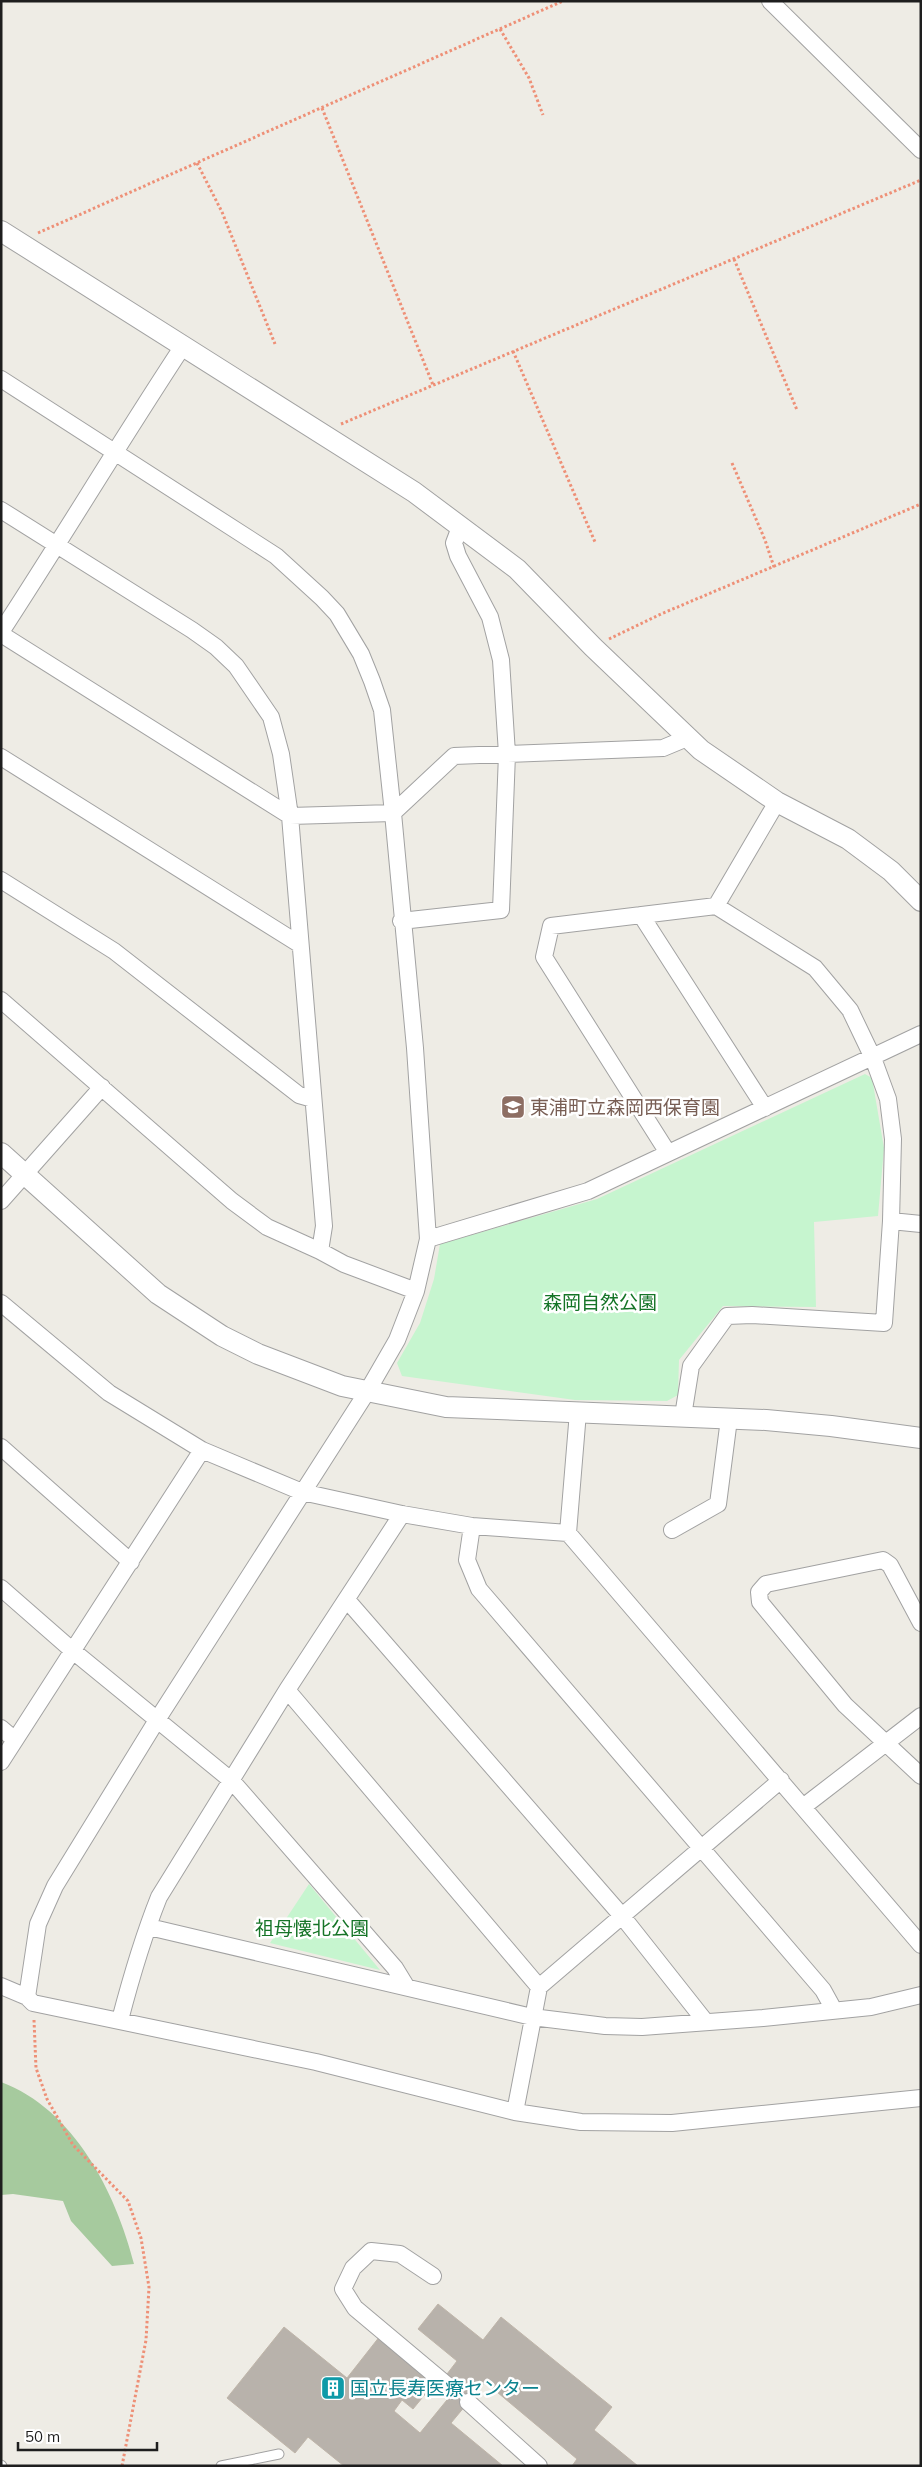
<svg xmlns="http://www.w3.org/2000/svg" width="922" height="2467" font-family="Mulish,'Noto Sans JP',sans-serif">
	<rect width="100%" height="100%" fill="#eeece5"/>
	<!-- forest -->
	<path fill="#a6ca9e" d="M 1,2082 C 74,2109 116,2193 134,2264 L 112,2266 L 71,2221 L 63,2201 L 13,2194 L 1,2195 Z"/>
	<!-- park -->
	<path fill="#c6f5cf" d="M 865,1074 L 872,1078 L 884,1148 L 878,1216 L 814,1222 L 816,1307 L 723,1306 L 679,1360 L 678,1395 L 667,1401 L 575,1400 L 402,1376 L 397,1363 L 420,1323 L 434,1279 L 440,1244 L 597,1199 Z
		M 309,1884 L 380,1970 L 270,1943 Z"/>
	<!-- building -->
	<path fill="#b8b2ab" stroke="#bfb5a9" d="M 438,2304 L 483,2340 L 501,2317 L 612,2407 L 594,2430 L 638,2466 L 572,2466 L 577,2459 L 485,2382 L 451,2423 L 503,2466 L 344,2466 L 308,2437 L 295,2453 L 227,2398 L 284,2327 L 347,2378 L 380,2336 L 436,2381 L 413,2409 L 402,2400 L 394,2411 L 420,2433 L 460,2384 L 447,2374 L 457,2361 L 418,2329 Z"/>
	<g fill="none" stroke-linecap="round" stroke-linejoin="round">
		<defs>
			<path id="service" d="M 1,2465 L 2,2466
				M 221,2466 L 279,2454"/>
			<path id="minor" d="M 770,1 L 921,150
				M 1,379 L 276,556 L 322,598 L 337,614 L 361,654 L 372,681 L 382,710 L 393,813 L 415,1048 L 428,1239 L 416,1291 L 397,1340 L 367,1392 L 157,1720 L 55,1886 L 38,1924 L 27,1997
				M 1,510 L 192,630 L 216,647 L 236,666 L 271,717 L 281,754 L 290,816 L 324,1226 L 320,1251 L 344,1264 L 416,1291
				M 1,632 C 63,537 121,440 183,346
				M 1,634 L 290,816 L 393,813 L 454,756 L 663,748 L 687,738
				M 1,757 L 299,944
				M 1,880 L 114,951 L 299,1095 L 313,1099
				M 716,906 L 777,802
				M 641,915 L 765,1108
				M 401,921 L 501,910 L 507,754 L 501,660 L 490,617 L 458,556 L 454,543 L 460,527
				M 1,1000 L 232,1201 L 267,1227 L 320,1251
				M 668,1153 L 544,957 L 551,926 L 716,906 L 815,968 L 850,1010 L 873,1058 L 888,1099 L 893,1139 L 891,1221 L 884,1323 L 752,1315 L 727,1316 L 691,1366 L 683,1416
				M 1,1201 L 102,1087
				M 891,1221 L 921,1224
				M 428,1239 L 588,1191 L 921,1034
				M 1,1303 L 109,1393 L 202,1450
				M 1,1447 L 131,1562
				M 472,1526 L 467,1560 L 479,1589 L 823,1990 L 834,2010
				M 672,1530 L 718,1504 L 729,1419
				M 568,1533 L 578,1412
				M 1,1588 L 73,1651 L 232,1781 L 395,1968 L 406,1986
				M 347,1600 L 622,1916 L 705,2021
				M 921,1623 L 890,1565 L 883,1560 L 766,1584 L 759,1592 L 760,1602 L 845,1705 L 921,1776
				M 287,1690 L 539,1987 L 515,2112
				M 1,1728 L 15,1740
				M 1,1762 L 202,1450 L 302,1492 L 402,1514 L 472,1526 L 568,1533 L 921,1945
				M 803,1807 L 921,1716
				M 149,1927 L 532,2017 L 605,2026 L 642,2027 L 763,2018 L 871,2007 L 921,1995
				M 1,1986 L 27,1997 L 33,2003 L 316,2062 L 515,2112 L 581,2122 L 672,2123 L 921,2098
				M 539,1987 L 781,1780
				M 120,2020 C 131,1978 143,1937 159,1897 L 287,1690 L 402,1514
				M 433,2276 L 400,2254 L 371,2251 L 353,2268 L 343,2289 L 355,2308 L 454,2391
				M 468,2402 L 539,2466"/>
			<path id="tertiary" d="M 1,231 L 414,492 L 517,569 L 593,647 L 701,750 L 777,802 L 848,839 L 891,871 L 921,901
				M 1,1153 L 158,1294 L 222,1336 L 258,1354 L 342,1386 L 446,1407 L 766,1420 L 831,1426 L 921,1438"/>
		</defs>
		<!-- service casing -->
		<use href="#service" stroke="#a2a2a2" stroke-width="11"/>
		<!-- minor casing -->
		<use href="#minor" stroke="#a2a2a2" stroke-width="18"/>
		<!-- tertiary casing -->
		<use href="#tertiary" stroke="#a2a2a2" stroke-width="22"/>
		<!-- path -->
		<path stroke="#ee9077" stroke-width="3" stroke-dasharray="2.5 2.5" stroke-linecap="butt" d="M 500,29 L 529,78 L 543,115
			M 322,108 L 433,385
			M 197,163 L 222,212 L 275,344
			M 38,233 L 563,1
			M 734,259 L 797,410
			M 513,351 L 595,542
			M 341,424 L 921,180
			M 732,463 L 765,540 L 774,567
			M 609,639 L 661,614 L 921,504
			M 34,2020 L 36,2068 L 47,2099 L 73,2145 L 128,2201 L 141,2238 L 149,2287 L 146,2340 L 122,2466"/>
		<!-- service -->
		<use href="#service" stroke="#fff" stroke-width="9"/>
		<!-- minor -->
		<use href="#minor" stroke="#fff" stroke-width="16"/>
		<!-- tertiary -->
		<use href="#tertiary" stroke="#fff" stroke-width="20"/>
	</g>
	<!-- icons -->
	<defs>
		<symbol id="school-square" viewBox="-11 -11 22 22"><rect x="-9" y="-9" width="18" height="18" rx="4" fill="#8d6e63" stroke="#fff"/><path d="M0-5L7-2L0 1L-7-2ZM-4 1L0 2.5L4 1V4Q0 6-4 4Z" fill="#fff"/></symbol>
		<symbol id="building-square" viewBox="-11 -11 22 22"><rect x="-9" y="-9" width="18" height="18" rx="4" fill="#0f9aa8" stroke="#fff"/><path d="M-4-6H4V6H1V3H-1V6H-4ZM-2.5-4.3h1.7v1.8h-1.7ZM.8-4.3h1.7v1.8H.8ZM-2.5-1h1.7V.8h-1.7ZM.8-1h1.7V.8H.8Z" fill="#fff"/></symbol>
	</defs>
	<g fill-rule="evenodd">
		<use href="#school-square" x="499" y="1093" width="28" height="28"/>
		<use href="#building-square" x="319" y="2374" width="28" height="28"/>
	</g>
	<g text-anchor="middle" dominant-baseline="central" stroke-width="5" stroke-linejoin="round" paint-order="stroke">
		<!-- education labels -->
		<g font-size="19" fill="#785e54" stroke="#fff" text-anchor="start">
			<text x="530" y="1107">東浦町立森岡西保育園</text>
		</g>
		<!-- park labels -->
		<g font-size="19" fill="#157427" stroke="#fff">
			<text x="600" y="1302">森岡自然公園</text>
			<text x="312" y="1928">祖母懐北公園</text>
		</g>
		<!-- culture labels -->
		<g font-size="19" fill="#0d838f" stroke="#fff" text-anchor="start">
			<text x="350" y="2388">国立長寿医療センター</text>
		</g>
	</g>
	<!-- border -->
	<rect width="922" height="2467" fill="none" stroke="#1e1e1e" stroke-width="5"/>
	<!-- scale -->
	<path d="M18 2442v8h139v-8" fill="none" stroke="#1e1e1e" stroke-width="2.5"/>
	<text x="25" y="2442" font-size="15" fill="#1e1e1e" stroke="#ffffff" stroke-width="4" paint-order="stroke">50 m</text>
</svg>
